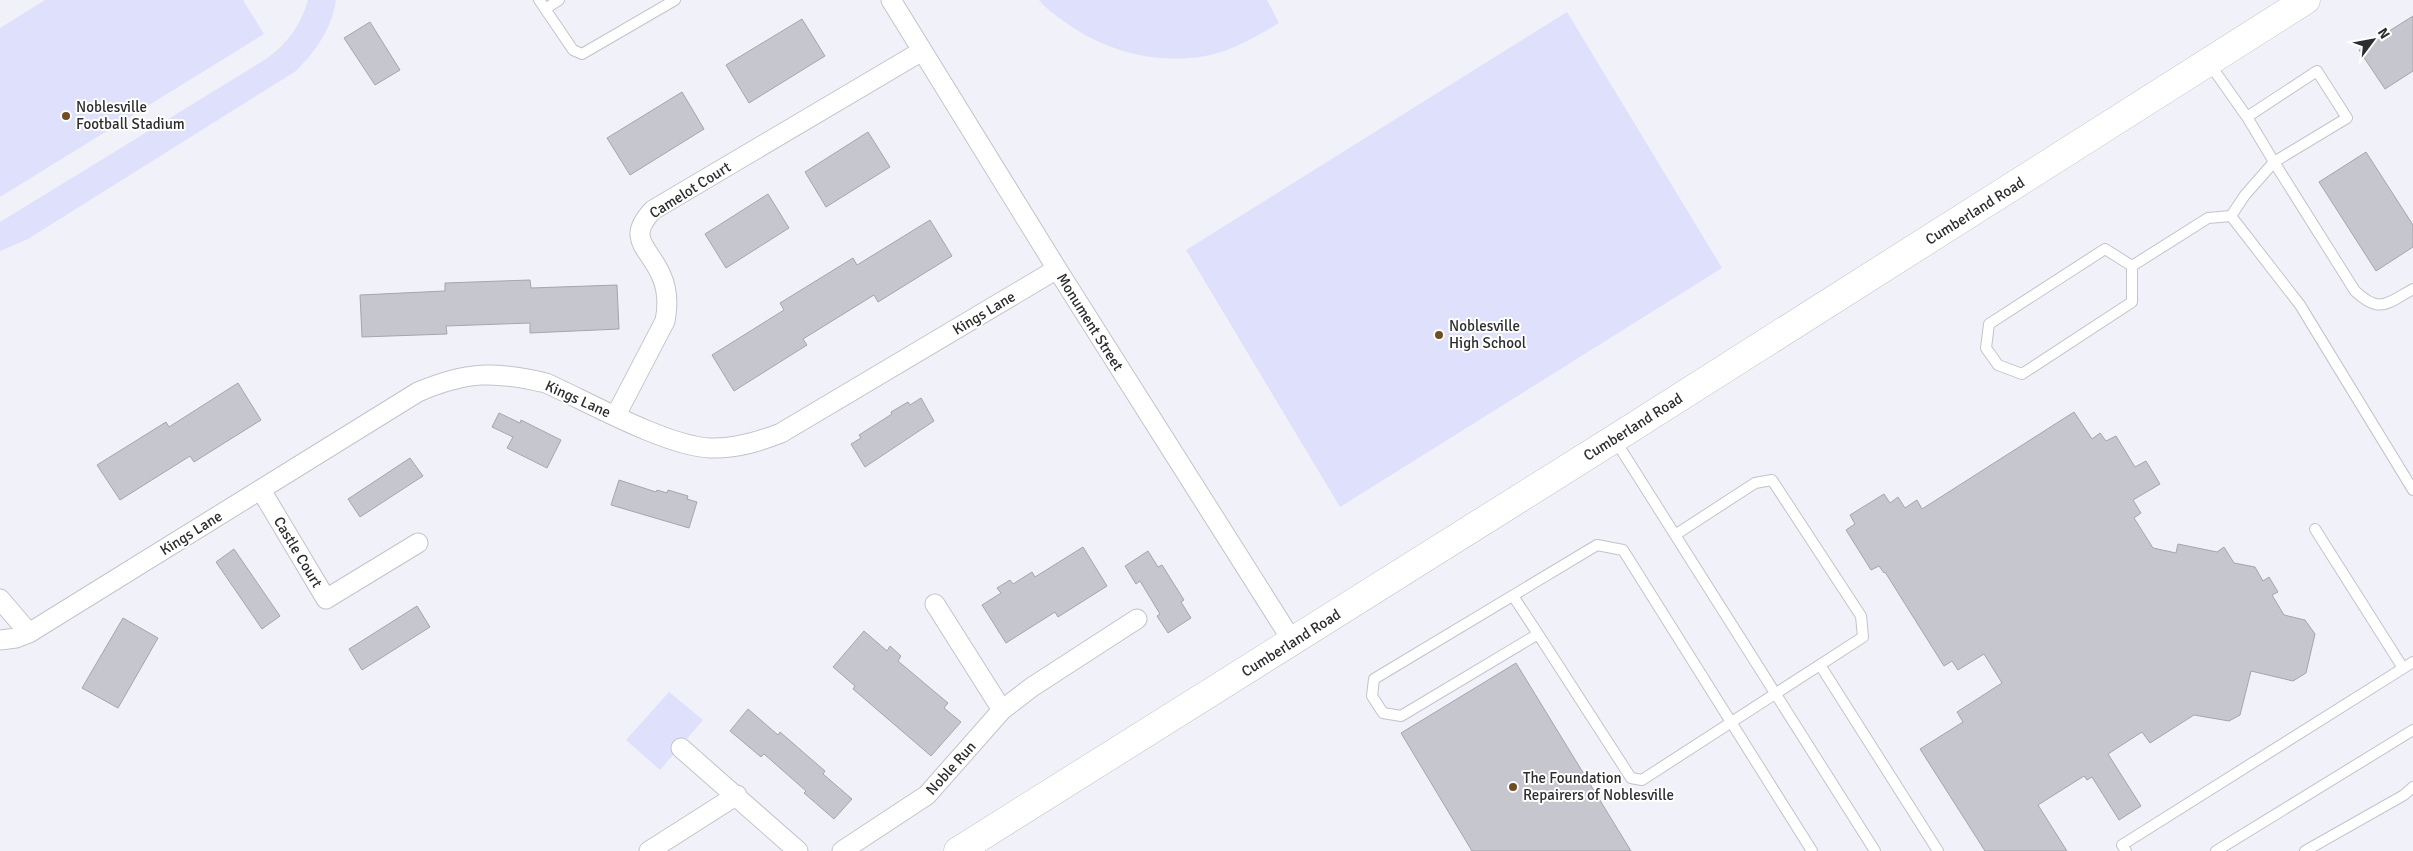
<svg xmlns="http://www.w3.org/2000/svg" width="2413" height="851" font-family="Signika,sans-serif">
	<rect width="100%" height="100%" fill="#f1f1fa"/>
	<!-- green -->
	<path fill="#dfe0fc" d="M 45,0 L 243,0 L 264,34 L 0,197 L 0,28 Z
		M 308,0 L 336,0 C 332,28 316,51 296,71 L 28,239 L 0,251 L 0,222 L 266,59 C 287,44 301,25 308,0 Z
		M 1039,0 L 1267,0 L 1279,23 C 1257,36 1235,49 1210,55 C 1160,66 1106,52 1065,22 C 1055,15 1046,9 1039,0 Z
		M 1567,12 L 1722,268 L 1340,507 L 1186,250 Z
		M 669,692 L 703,720 L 660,770 L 626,740 Z"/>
	<!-- building -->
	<path fill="#c6c6ce" stroke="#a5a5ad" d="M 2413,16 L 2413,71 L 2385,89 L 2359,50 Z
		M 802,19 L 825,56 L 749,103 L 726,65 Z
		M 370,22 L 400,70 L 375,85 L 344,38 Z
		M 682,92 L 704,129 L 630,175 L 607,138 Z
		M 868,132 L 890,167 L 826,207 L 805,172 Z
		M 2366,152 L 2413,225 L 2413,247 L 2376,271 L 2319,182 Z
		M 768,194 L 789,228 L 726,268 L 705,234 Z
		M 930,220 L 952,256 L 878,302 L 874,295 L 803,339 L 807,345 L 734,391 L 712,355 L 784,310 L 780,303 L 853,258 L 857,265 Z
		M 530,280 L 531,288 L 617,285 L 619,329 L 530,333 L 530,323 L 446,326 L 447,334 L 362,337 L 360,295 L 445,291 L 445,283 Z
		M 238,383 L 261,420 L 194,462 L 190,456 L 120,500 L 97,465 L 166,422 L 169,427 Z
		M 921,398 L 934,421 L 865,467 L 851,444 L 861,438 L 859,435 L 892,414 L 891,412 L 908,402 L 910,405 Z
		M 2074,412 L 2092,439 L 2100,433 L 2106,441 L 2116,436 L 2135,467 L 2146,461 L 2160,484 L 2133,500 L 2141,513 L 2134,518 L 2153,548 L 2176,553 L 2178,544 L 2217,552 L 2224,547 L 2234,563 L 2255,567 L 2263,581 L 2269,577 L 2278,592 L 2272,595 L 2284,615 L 2305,620 L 2315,634 L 2306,673 L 2293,681 L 2251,671 L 2240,715 L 2229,721 L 2194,715 L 2150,743 L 2142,732 L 2108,754 L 2141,806 L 2119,820 L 2092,777 L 2087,780 L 2084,776 L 2038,805 L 2067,851 L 1985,851 L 1920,749 L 1963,722 L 1957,712 L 2002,683 L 1984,654 L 1958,670 L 1952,661 L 1944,666 L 1885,572 L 1884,573 L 1879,566 L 1871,570 L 1846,530 L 1855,524 L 1850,515 L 1884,494 L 1890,503 L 1898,497 L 1905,508 L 1917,500 L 1922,509 Z
		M 499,413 L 520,423 L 521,420 L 561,440 L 547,468 L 507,448 L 513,437 L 492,427 Z
		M 410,458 L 423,476 L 360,517 L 348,499 Z
		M 619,480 L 656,492 L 657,490 L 667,493 L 668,490 L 688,496 L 687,499 L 697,502 L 689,528 L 611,505 Z
		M 1083,547 L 1107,586 L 1058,617 L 1055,612 L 1006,643 L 982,605 L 1001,593 L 997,588 L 1010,580 L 1013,584 L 1032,572 L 1035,577 Z
		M 234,549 L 280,616 L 262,629 L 216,562 Z
		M 1148,551 L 1158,567 L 1162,565 L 1184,600 L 1181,602 L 1191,618 L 1168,633 L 1157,616 L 1160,614 L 1140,581 L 1136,584 L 1125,566 Z
		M 417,606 L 430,627 L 362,670 L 349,649 Z
		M 123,618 L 158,638 L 118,708 L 82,688 Z
		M 864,631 L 887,651 L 890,646 L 901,656 L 898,661 L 948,703 L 944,708 L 961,722 L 931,756 L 853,689 L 855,686 L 833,667 Z
		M 1516,663 L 1631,851 L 1472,851 L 1401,733 Z
		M 748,709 L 778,735 L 780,732 L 825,771 L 823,774 L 852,799 L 834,819 L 804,793 L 806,791 L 764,754 L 761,757 L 730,731 Z"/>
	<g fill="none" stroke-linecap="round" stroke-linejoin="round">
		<defs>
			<path id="lane" d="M 539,0 L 573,50 L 582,54 L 675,0
				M 545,9 L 559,0
				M 2209,63 L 2247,117 L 2274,162 L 2245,195 L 2231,216 L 2300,305 L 2413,490
				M 2247,117 L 2317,71 L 2347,118 L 2274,162 L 2355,291 C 2380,314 2386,304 2413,289
				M 2132,266 L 2132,302 L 2022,374 L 1998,365 L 1986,348 L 1989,324 L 2105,249 L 2132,266 L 2208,218 L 2231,216
				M 1615,440 L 1875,851
				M 2315,529 L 2403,668
				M 1675,535 L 1755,483 L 1772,480 L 1861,616 L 1863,637 L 1642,780 L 1631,778 L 1538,634 L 1401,716 L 1383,713 L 1372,696 L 1374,679 L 1597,545 L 1623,550 L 1812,851
				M 1513,596 L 1538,634
				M 1820,665 L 1938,851
				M 2126,851 L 2122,845 L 2413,662
				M 2216,851 L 2413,730
				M 2305,851 L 2404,795 L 2413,787"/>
			<path id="street" d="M 891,0 L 1057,269 L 1293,642
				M 616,415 L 665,321 C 668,306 668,290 661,275 C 649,247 625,239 653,210 L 922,51
				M 261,490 L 326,599 L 418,543
				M 0,599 L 29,633
				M 935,604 L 1002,710
				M 0,640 L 16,638 L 29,633 L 418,392 C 467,371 495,371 546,383 C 588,402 666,446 710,448 C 735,449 758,442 781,433 L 1057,269
				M 681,748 L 798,851
				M 649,851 L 737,795
				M 842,851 L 927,795 L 1002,710 L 1032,687 L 1137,619"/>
			<path id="secondary" d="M 958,851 L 1614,439 L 2306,0"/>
		</defs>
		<!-- lane casing -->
		<use href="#lane" stroke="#c2c3cb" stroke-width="12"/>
		<!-- street casing -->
		<use href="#street" stroke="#c2c3cb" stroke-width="21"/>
		<!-- secondary casing -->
		<use href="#secondary" stroke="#c2c3cb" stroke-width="29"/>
		<!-- lane -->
		<use href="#lane" stroke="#fff" stroke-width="10"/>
		<!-- street -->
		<use href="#street" stroke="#fff" stroke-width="19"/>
		<!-- secondary -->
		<use href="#secondary" stroke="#fff" stroke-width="28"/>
	</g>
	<!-- markers -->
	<g fill="#6f4e25" stroke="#fff" stroke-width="2">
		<circle cx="66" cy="116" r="5"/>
		<circle cx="1439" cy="335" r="5"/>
		<circle cx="1513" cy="787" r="5"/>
	</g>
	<g text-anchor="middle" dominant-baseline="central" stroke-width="4" stroke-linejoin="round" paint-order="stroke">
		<!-- poi labels -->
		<g font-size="15" fill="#2d2d30" stroke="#fff" text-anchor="start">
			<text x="76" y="107">Noblesville<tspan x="76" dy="17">Football Stadium</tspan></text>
			<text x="1449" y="326">Noblesville<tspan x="1449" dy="17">High School</tspan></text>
			<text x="1523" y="778">The Foundation<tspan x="1523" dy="17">Repairers of Noblesville</tspan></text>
		</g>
		<!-- street labels -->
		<g font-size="15" fill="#2d2d30" stroke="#fff">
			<text transform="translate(690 190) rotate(-32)">Camelot Court</text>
			<text transform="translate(1975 211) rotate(-32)">Cumberland Road</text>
			<text transform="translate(984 313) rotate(-31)">Kings Lane</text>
			<text transform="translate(1090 322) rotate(58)">Monument Street</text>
			<text transform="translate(578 399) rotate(24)">Kings Lane</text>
			<text transform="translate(1633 427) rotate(-32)">Cumberland Road</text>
			<text transform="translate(191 533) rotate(-32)">Kings Lane</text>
			<text transform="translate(298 552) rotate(59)">Castle Court</text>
			<text transform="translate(1291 643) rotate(-32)">Cumberland Road</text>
			<text transform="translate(951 768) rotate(-48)">Noble Run</text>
		</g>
	</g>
	<!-- north arrow -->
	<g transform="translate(2373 40) rotate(58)" stroke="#ffffff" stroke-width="4" paint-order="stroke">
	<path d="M0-4L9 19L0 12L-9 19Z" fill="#2d2d30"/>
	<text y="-8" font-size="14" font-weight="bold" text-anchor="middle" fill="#2d2d30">N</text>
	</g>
</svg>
